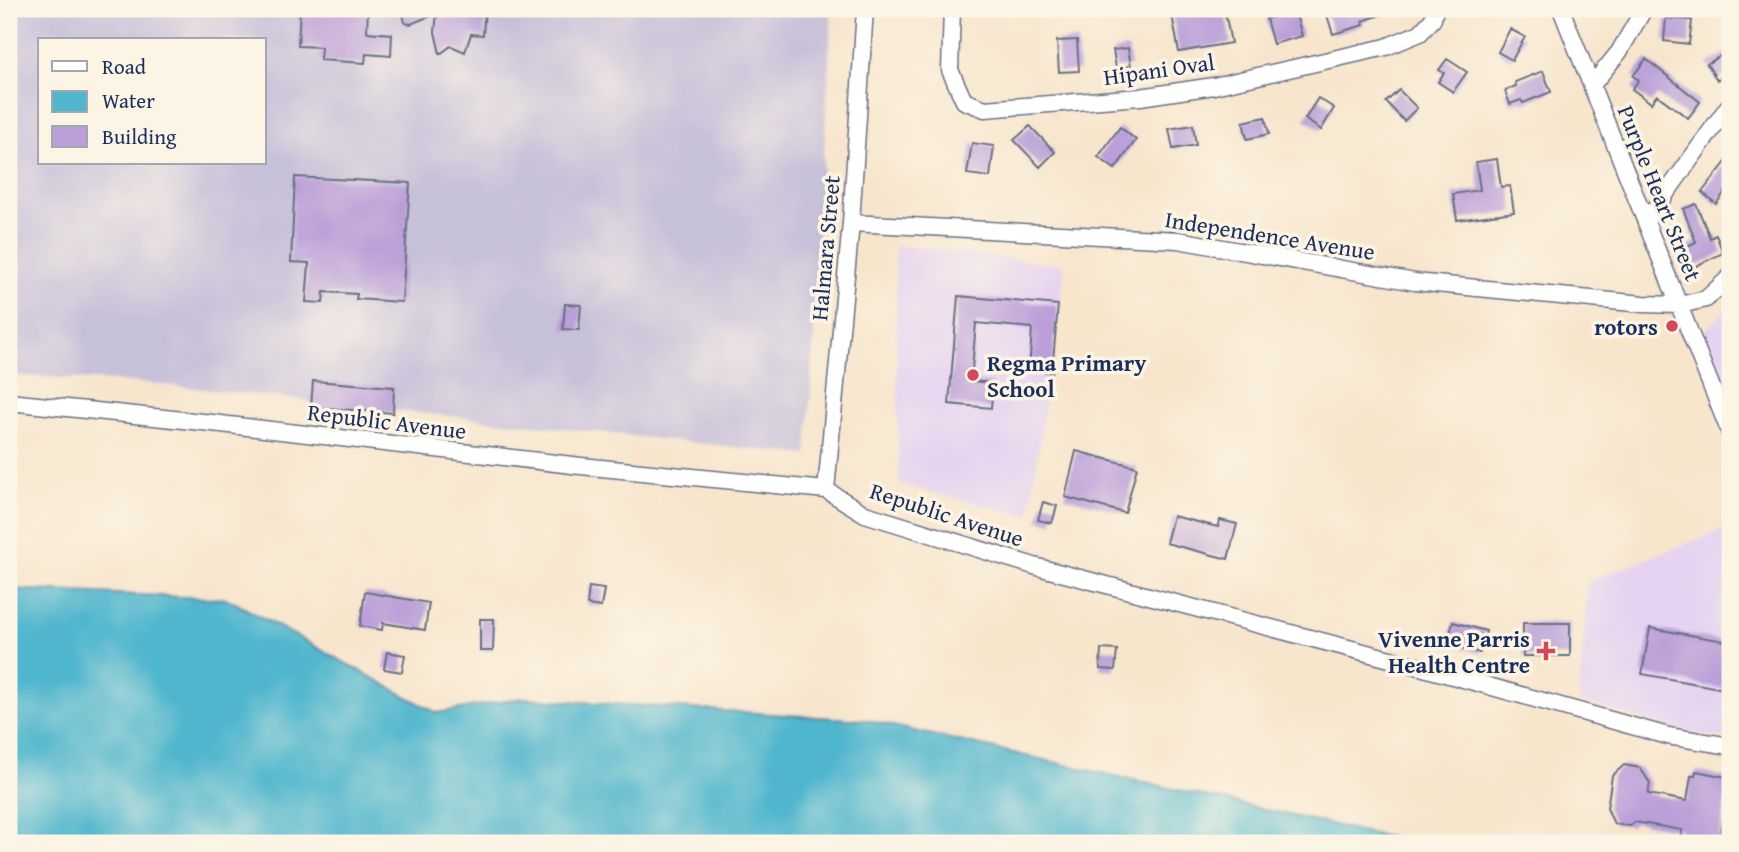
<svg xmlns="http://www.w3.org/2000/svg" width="1739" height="852" font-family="'Gentium Book Plus',serif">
	<rect width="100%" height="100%" fill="#fcf5e5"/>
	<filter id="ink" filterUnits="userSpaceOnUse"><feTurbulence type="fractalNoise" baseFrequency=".0143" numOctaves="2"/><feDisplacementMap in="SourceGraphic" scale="14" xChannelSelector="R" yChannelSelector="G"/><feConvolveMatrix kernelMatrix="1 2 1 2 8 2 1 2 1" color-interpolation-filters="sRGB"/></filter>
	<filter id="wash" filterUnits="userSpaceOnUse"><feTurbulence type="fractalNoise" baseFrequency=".00686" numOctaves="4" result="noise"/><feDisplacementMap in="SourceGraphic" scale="28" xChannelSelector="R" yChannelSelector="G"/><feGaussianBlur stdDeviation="1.57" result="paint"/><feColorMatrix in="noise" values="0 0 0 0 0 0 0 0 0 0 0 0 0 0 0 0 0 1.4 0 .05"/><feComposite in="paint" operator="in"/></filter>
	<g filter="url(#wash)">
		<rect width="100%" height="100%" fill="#f7e5cc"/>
		<!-- built -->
		<path fill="#e5d3f1" d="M 895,245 L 1065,265 L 1029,516 L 899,484 Z
			M 1730,304 L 1730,413 L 1700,336 Z
			M 1730,527 L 1730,737 L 1692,734 L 1579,701 L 1588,581 Z"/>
		<!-- industrial -->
		<path fill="#c7c0d9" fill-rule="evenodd" d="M 9,9 L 832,9 L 807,455 L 146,383 L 9,375 ZM 40,40 L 264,40 L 264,163 L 40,163 Z"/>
		<!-- water -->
		<path fill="#4fb6cd" stroke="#357296" stroke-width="2" d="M 9,589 L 228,599 L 437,713 L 521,698 L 866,720 L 1414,843 L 9,843 Z"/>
		<g id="blocks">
			<!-- building -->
			<path fill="#ba9fd8" d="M 300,9 L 368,9 L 367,32 L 392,34 L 391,56 L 366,54 L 365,63 L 320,60 L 321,47 L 298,46 Z
				M 402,9 L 485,9 L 483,35 L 471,34 L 465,52 L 451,46 L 440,54 L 435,32 L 437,13 L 411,24 L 405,23 Z
				M 1325,9 L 1392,9 L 1392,11 L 1363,21 L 1364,25 L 1333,34 Z
				M 1197,11 L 1198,17 L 1225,12 L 1231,43 L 1179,52 L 1172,15 Z
				M 1295,11 L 1302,36 L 1273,44 L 1266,19 Z
				M 1666,18 L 1692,20 L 1689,44 L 1664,41 Z
				M 1510,29 L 1525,37 L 1512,60 L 1498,52 Z
				M 1077,40 L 1079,71 L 1059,72 L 1057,41 Z
				M 1128,48 L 1131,66 L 1116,68 L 1113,50 Z
				M 1730,50 L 1730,72 L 1717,80 L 1707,64 Z
				M 1447,59 L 1467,72 L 1453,92 L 1438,82 L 1444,73 L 1439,70 Z
				M 1646,59 L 1700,102 L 1688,118 L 1657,95 L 1651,103 L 1632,89 L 1639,80 L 1633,76 Z
				M 1543,71 L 1551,92 L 1523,103 L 1521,100 L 1510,104 L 1505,91 L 1516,86 L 1515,82 Z
				M 1399,90 L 1417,108 L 1404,121 L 1386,102 Z
				M 1318,98 L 1334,108 L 1321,130 L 1305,119 Z
				M 1265,117 L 1269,134 L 1247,139 L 1243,122 Z
				M 1193,125 L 1196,145 L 1173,149 L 1169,129 Z
				M 1030,126 L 1055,152 L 1040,167 L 1014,140 Z
				M 1120,127 L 1136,140 L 1115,169 L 1098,157 Z
				M 972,143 L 994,146 L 990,177 L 967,174 Z
				M 1730,157 L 1730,185 L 1716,204 L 1702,192 Z
				M 1497,159 L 1501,187 L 1510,186 L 1514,212 L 1457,220 L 1453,194 L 1480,190 L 1476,162 Z
				M 295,177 L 410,183 L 402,302 L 356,299 L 357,294 L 324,292 L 323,303 L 306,302 L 309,263 L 291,262 Z
				M 1696,204 L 1710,238 L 1716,235 L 1723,253 L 1692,268 L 1683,248 L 1696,242 L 1683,209 Z
				M 958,296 L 1058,305 L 1052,372 L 1029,371 L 1032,328 L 976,323 L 971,381 L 993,383 L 991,408 L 949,404 Z
				M 565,304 L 581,305 L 579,330 L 563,329 Z
				M 313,381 L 394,387 L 393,413 L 311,407 Z
				M 1076,451 L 1137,467 L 1125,513 L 1065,497 Z
				M 1043,502 L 1057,506 L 1052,523 L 1038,520 Z
				M 1173,516 L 1218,527 L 1220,520 L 1237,524 L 1228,559 L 1166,543 Z
				M 589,587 L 604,589 L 601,607 L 587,605 Z
				M 365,592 L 429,603 L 425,630 L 383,623 L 382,630 L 360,626 Z
				M 480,619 L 494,619 L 493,651 L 480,651 Z
				M 1453,622 L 1486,631 L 1480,653 L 1447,644 Z
				M 1523,623 L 1570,623 L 1570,656 L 1523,656 Z
				M 1650,628 L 1730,642 L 1730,690 L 1642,674 Z
				M 1101,649 L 1117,650 L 1115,670 L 1100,669 Z
				M 387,652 L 405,655 L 402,672 L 384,669 Z
				M 1624,765 L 1640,768 L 1650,783 L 1648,794 L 1687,801 L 1691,776 L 1695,776 L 1696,771 L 1726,777 L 1725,782 L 1729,782 L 1719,843 L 1684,843 L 1685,837 L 1681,836 L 1682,830 L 1635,822 L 1630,826 L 1614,824 L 1607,808 L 1612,776 Z"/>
		</g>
	</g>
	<g filter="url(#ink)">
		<use href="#blocks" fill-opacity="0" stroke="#686f84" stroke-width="2"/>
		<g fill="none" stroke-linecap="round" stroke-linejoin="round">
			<defs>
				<path id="street" d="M 952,9 L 950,70 L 964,101 L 985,109 L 1140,97 L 1214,86 L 1386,47 L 1420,33 L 1433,19 L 1435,9
					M 1561,9 L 1730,433
					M 1592,85 L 1619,52 L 1644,9
					M 1647,220 L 1730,104
					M 851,223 L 1178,240 L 1415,282 L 1643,304 L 1680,305 L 1706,299 L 1730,277
					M 9,402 L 212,423 L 581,466 L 826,490 L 865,514 L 1034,566 L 1413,665 L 1668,736 L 1730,746
					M 826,490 L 851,223 L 865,9"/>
			</defs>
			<!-- street casing -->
			<use href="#street" stroke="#686f84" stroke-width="19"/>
			<!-- street -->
			<use href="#street" stroke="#fff" stroke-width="16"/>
		</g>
	</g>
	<!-- markers -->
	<g fill="#d1495b" stroke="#fcf5e5" stroke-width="2.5">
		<circle cx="1672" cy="326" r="7"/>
		<circle cx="973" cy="375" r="7"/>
		<path d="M1542.5 640.5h7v7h7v7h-7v7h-7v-7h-7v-7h7z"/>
	</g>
	<g text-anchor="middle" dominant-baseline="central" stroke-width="7" stroke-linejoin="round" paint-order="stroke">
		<!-- street labels -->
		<g font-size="23" fill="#1b2f5e" stroke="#fcf5e5">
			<text transform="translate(1159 69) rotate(-8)">Hipani Oval</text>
			<text transform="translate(1660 193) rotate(68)">Purple Heart Street</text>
			<text transform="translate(1270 235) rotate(9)">Independence Avenue</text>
			<text transform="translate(825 248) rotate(-85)">Halmara Street</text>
			<text transform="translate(387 421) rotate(7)">Republic Avenue</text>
			<text transform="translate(947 514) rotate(18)">Republic Avenue</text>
		</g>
		<!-- poi labels -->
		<g font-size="23" font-weight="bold" fill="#1b2f5e" stroke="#fcf5e5" text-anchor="end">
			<text x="1658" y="326">rotors</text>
			<text x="987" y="362" text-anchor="start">Regma Primary<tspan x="987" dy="26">School</tspan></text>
			<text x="1530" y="638">Vivenne Parris<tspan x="1530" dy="26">Health Centre</tspan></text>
		</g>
	</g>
	<!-- margin -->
	<rect width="1739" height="852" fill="none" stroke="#fcf5e5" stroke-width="35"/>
	<!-- legend -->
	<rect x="38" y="38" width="228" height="126" fill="#fcf5e5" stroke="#a2a6af" stroke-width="2"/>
	<rect x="52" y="61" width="35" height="10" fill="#ffffff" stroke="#a2a6af" stroke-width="2"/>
	<text x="102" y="74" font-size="21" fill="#1b2f5e">Road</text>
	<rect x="52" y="91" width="35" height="21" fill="#4fb6cd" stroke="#a2a6af" stroke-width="2"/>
	<text x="102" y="108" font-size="21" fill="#1b2f5e">Water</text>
	<rect x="52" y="126" width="35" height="21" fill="#ba9fd8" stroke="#a2a6af" stroke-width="2"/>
	<text x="102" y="144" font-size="21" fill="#1b2f5e">Building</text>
</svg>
